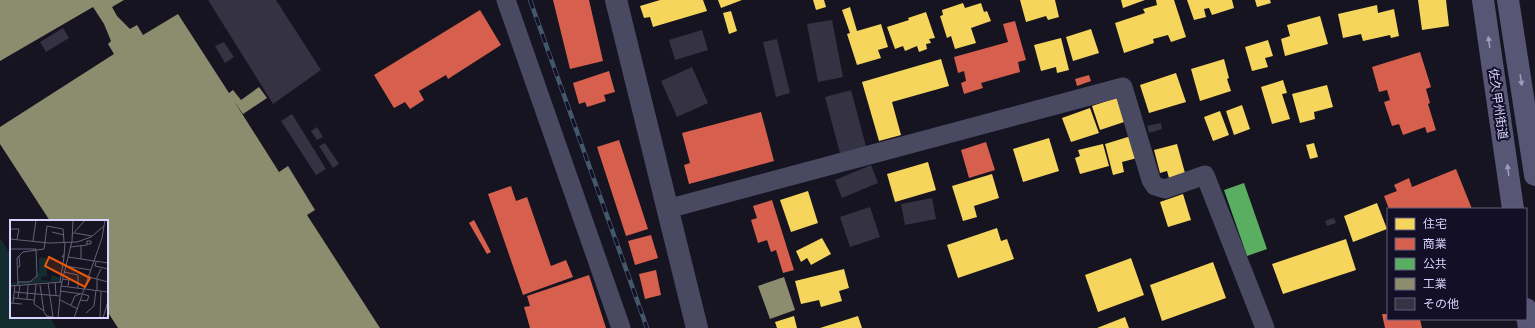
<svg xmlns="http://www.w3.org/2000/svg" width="1535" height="328" font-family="Rubik,'Noto Sans JP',sans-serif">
	<rect width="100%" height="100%" fill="#161421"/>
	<!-- green -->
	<path fill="#132c2d" d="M 0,238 L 11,255 L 11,317 L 50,317 L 56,328 L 0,328 Z"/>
	<!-- homes -->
	<path fill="#f6d55c" d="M 660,0 L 703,0 L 707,11 L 653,27 L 650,17 L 644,18 L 640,6 Z
		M 718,0 L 742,0 L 721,8 Z
		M 813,0 L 824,0 L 826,7 L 816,10 Z
		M 1020,0 L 1055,0 L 1059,17 L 1048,20 L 1046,16 L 1026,22 Z
		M 1121,0 L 1145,0 L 1123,8 Z
		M 1156,0 L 1174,0 L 1186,37 L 1171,42 L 1168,35 L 1153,39 L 1154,43 L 1124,53 L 1115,23 L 1145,13 L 1143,9 L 1157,5 Z
		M 1187,0 L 1232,0 L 1234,8 L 1212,15 L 1209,8 L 1204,9 L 1206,17 L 1194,20 Z
		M 1255,0 L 1270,0 L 1271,3 L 1257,7 Z
		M 1418,0 L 1446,0 L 1449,26 L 1422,30 Z
		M 963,3 L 965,8 L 981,3 L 984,12 L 987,11 L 991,21 L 971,28 L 976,43 L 955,49 L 951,36 L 947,38 L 940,16 L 943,15 L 942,10 Z
		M 1377,5 L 1378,13 L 1394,9 L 1399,36 L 1391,38 L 1390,35 L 1363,41 L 1361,34 L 1343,38 L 1338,14 Z
		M 850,7 L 857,31 L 881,24 L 888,47 L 878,50 L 881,58 L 857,65 L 847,34 L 850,33 L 842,10 Z
		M 731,11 L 737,31 L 729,34 L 723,13 Z
		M 926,12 L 935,38 L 929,39 L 931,43 L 926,44 L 927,49 L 919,52 L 917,46 L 905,51 L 903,46 L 895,49 L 887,27 L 909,20 L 908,18 Z
		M 1320,16 L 1328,44 L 1285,56 L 1281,39 L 1290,36 L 1287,25 Z
		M 1091,29 L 1099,53 L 1073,61 L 1066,37 Z
		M 1061,38 L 1069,70 L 1057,73 L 1056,67 L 1041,71 L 1034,45 Z
		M 1268,40 L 1273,56 L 1265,58 L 1268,67 L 1252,71 L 1245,47 Z
		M 941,59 L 949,86 L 892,102 L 901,135 L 879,141 L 862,82 Z
		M 1224,59 L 1229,78 L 1227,79 L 1231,91 L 1200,101 L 1191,69 Z
		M 1176,73 L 1186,102 L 1149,113 L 1140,85 Z
		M 1283,80 L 1287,93 L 1282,94 L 1290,119 L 1272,124 L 1261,87 Z
		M 1327,85 L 1333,107 L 1314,112 L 1315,119 L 1300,123 L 1292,94 Z
		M 1119,97 L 1127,121 L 1100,130 L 1092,106 Z
		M 1242,105 L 1250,129 L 1234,135 L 1226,111 Z
		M 1090,108 L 1099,133 L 1071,142 L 1062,118 Z
		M 1220,111 L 1229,135 L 1213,141 L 1204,117 Z
		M 1131,136 L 1137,158 L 1122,162 L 1124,172 L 1113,175 L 1105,144 Z
		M 1049,138 L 1059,171 L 1023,182 L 1013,149 Z
		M 1314,143 L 1318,157 L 1310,159 L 1306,145 Z
		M 1103,144 L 1109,166 L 1080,174 L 1075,158 L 1080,156 L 1078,150 Z
		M 1177,144 L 1185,173 L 1169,178 L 1167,171 L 1160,173 L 1154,150 Z
		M 928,162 L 936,190 L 895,202 L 887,174 Z
		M 992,174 L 999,198 L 974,206 L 977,217 L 963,221 L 952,186 Z
		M 808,191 L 818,223 L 791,232 L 780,200 Z
		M 1183,194 L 1191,220 L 1168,227 L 1160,202 Z
		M 1377,203 L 1387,229 L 1353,242 L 1344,216 Z
		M 997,228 L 1001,241 L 1007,239 L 1014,259 L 958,278 L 947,245 Z
		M 822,238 L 831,254 L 811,265 L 807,258 L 801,262 L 796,251 Z
		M 1346,239 L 1356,270 L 1283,294 L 1272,264 Z
		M 1131,258 L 1144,295 L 1098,312 L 1085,275 Z
		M 1213,262 L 1226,298 L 1162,321 L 1150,285 Z
		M 844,269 L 849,288 L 839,291 L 842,301 L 821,307 L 819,300 L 801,304 L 795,281 Z
		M 794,316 L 797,328 L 777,328 L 775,322 Z
		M 858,316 L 862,328 L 820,328 Z
		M 1125,317 L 1129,328 L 1097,328 Z"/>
	<!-- shops -->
	<path fill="#d6604d" d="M 553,0 L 589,0 L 603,61 L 570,69 Z
		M 480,10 L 501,45 L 448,79 L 446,75 L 419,91 L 424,100 L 410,109 L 405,102 L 394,108 L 374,75 Z
		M 1015,21 L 1026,60 L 1018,62 L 1020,72 L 981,83 L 983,88 L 964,94 L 961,83 L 966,81 L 964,71 L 958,73 L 954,57 L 1008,42 L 1003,24 Z
		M 1420,52 L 1431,87 L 1426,89 L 1430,103 L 1428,104 L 1436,130 L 1427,133 L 1425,127 L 1403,135 L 1399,124 L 1392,126 L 1384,102 L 1390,100 L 1387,90 L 1379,92 L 1372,67 Z
		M 609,71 L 615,92 L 604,95 L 606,101 L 587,107 L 585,102 L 579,104 L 573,83 Z
		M 1089,75 L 1091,81 L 1077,86 L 1075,79 Z
		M 761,112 L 774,161 L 689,184 L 684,165 L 690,163 L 682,133 Z
		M 619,140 L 648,229 L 626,236 L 597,147 Z
		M 986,142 L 995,170 L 969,178 L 961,150 Z
		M 1456,169 L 1472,209 L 1389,209 L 1384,196 L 1397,191 L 1394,185 L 1409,178 L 1412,187 Z
		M 511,186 L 516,201 L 527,197 L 551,266 L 566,260 L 573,277 L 523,295 L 488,194 Z
		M 772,200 L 794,270 L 783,273 L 776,250 L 771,252 L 767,240 L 758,243 L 751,220 L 757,218 L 753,206 Z
		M 474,220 L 491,252 L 487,254 L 469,223 Z
		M 651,235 L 658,258 L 635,265 L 628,241 Z
		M 656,270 L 661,295 L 645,299 L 639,274 Z
		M 589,275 L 606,328 L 530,328 L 524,307 L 530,306 L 527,296 Z
		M 1382,314 L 1388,314 L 1388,319 L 1420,319 L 1422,328 L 1385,328 Z"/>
	<!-- public -->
	<path fill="#5aae61" d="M 1244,183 L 1267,249 L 1247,256 L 1224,190 Z"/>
	<!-- industry -->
	<path fill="#8c8c6e" d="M 0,0 L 124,0 L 112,7 L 117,16 L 130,29 L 137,25 L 143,35 L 178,14 L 229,93 L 233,90 L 241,100 L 259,87 L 267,98 L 243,114 L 234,101 L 279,172 L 288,166 L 315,210 L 307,215 L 380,328 L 118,328 L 107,311 L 107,221 L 50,221 L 0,144 L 0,127 L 114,54 L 108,44 L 111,41 L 104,24 L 93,7 L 0,61 Z
		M 784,277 L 795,310 L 770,319 L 758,286 Z"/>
	<!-- building -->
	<path fill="#343243" d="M 208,0 L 276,0 L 321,70 L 273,104 Z
		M 832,20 L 843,77 L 818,82 L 807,24 Z
		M 63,28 L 69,38 L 46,52 L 40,42 Z
		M 702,30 L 708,50 L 675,60 L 669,40 Z
		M 777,39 L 790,93 L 776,97 L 763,42 Z
		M 224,42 L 234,57 L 225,63 L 215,46 Z
		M 692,67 L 708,103 L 677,117 L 661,81 Z
		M 851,90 L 867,150 L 841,157 L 825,97 Z
		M 292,114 L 326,169 L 316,175 L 281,121 Z
		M 1161,123 L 1162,129 L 1149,133 L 1147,126 Z
		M 317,127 L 323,137 L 317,140 L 311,131 Z
		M 325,143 L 339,164 L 333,168 L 319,146 Z
		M 871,165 L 878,183 L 842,198 L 835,180 Z
		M 932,198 L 936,219 L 905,225 L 901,204 Z
		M 870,207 L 880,237 L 850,247 L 840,217 Z
		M 1334,218 L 1336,223 L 1327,226 L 1325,221 Z"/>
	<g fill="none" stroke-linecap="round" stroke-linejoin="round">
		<!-- minor -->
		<path stroke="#4a4962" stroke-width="19" d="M 506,0 L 621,328
			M 667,209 L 1123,87 L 1151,180 L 1155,186 L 1165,189 L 1205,175 L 1265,328"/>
		<!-- tertiary -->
		<path stroke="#4a4962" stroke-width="22" d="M 616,0 L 697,328"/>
		<!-- secondary -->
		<path stroke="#575674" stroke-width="22" d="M 1483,0 L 1513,209
			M 1508,0 L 1535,175
			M 1526,309 L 1529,328"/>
		<defs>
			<path id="rail" d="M 530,0 L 647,328"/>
		</defs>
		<!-- rail casing -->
		<use href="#rail" stroke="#43596b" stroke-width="4.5"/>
		<!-- rail -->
		<use href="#rail" stroke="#130f26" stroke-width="3" stroke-dasharray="9" stroke-linecap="butt"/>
	</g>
	<!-- one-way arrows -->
	<defs><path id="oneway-solid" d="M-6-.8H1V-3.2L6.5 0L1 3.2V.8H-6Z"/></defs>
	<g fill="#9e9bc0">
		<use href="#oneway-solid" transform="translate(1489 42) rotate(-98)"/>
		<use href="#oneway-solid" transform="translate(1521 80) rotate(81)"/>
		<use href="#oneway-solid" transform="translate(1508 170) rotate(-98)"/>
	</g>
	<g text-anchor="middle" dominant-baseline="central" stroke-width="4" stroke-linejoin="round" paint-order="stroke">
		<!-- street labels -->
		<g font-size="12" fill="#d9d4ff" stroke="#130f26">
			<text transform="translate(1498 104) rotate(82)">佐久甲州街道</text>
		</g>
	</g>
	<!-- overview -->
	<g transform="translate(10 220)">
		<rect width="98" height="98" fill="#161421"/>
		<path d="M 29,38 L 36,38 L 37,56 L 31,57 L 31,60 L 41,61 L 41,56 L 44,56 L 50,58 L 50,61 L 0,65 L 0,58 L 1,63 L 24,60 L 29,51 Z" fill="#132c2d"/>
		<path fill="none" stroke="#64617a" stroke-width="1" d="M 0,9 L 9,9 L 7,19M 42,12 L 54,15M 65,13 L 82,16M 62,15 L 75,0M 0,19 L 39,23 L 67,22 L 81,17 L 94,6M 23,21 L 26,0M 71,25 L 71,39M 60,27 L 77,25 L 77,21 L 81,21 L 81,24 L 77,24M 0,29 L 26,29 L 27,56 L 20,62 L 8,62M 54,34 L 52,37 L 54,37 L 55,22M 58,37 L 98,43M 86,42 L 85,46 L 98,49M 55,46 L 81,50M 7,48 L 10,46 L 9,36M 54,52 L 68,55 L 68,68M 79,57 L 98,62M 52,59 L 59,60 L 58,66M 45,62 L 46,75M 50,62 L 54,37M 26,64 L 24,84 L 34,91M 8,65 L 7,38 L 13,32 L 34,29 L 37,6 L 53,9 L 54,22M 30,65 L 34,92 L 38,98M 0,66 L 52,62M 51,66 L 98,72M 50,71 L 72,74M 87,71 L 87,57 L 91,49M 4,72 L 50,76M 3,78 L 24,80M 8,78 L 10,65M 17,79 L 18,65M 50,80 L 68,89M 70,80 L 77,81 L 79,76 L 73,74M 0,83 L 12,84M 3,83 L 5,65M 61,85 L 65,76 L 70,74M 76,93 L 84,86 L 86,70M 36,96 L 43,97 L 38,63M 48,98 L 51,66 L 62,21 L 63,0M 64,98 L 92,18 L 95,0M 90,98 L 91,72M 93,98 L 98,81"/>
		<path fill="#e8590c" fill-opacity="0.15" stroke="#e8590c" stroke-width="2" d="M 39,37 L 80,58 L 75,67 L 35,46 Z"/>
		<rect width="98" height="98" fill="none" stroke="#d9d4ff" stroke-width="2"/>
	</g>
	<!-- legend -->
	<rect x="1387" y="208" width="140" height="112" fill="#130f26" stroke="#625e7d"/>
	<rect x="1395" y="218" width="20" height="12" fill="#f6d55c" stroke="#625e7d"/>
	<text x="1423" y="228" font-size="12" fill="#d9d4ff">住宅</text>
	<rect x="1395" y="238" width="20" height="12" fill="#d6604d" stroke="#625e7d"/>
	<text x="1423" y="248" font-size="12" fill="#d9d4ff">商業</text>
	<rect x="1395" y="258" width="20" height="12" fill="#5aae61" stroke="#625e7d"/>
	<text x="1423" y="268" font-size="12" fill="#d9d4ff">公共</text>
	<rect x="1395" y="278" width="20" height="12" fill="#8c8c6e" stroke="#625e7d"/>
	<text x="1423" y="288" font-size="12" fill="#d9d4ff">工業</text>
	<rect x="1395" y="298" width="20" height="12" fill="#343243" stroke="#625e7d"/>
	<text x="1423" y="308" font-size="12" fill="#d9d4ff">その他</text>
</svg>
